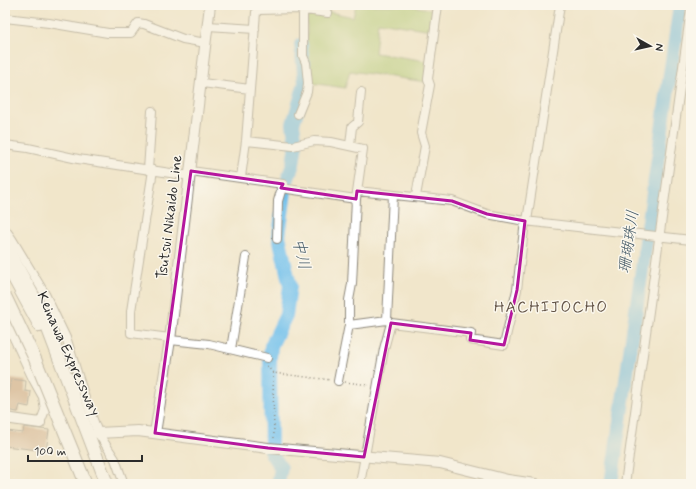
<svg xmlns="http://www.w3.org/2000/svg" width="696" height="489" font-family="Mynerve,'Klee One',sans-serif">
	<rect width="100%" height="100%" fill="#fbf7ec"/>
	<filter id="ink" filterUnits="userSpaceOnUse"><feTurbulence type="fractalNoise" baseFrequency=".025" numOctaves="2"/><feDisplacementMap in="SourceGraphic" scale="8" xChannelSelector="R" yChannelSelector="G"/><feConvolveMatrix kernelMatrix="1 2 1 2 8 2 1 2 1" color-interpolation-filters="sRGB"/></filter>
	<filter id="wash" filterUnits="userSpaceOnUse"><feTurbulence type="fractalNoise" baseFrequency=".012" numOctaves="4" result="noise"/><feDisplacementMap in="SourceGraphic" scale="16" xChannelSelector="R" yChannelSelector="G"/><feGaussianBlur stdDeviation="0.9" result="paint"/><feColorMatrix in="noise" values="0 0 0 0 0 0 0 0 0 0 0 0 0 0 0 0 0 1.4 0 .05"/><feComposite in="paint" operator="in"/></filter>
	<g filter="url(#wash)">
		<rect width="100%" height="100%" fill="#f1e6cb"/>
		<!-- green -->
		<path fill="#abc971" stroke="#6b7a4e" d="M 356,5 L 407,5 L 434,10 L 432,30 L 378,22 L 375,53 L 427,61 L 426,82 L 350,71 L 345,88 L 311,83 L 307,49 L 307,13 L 330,12 L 353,17 Z"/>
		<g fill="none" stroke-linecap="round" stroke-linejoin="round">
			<!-- river -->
			<path stroke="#70bfeb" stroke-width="14" d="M 278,484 L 281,468 L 271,453 L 270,358 L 271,346 L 286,315 L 290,286 L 279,236 L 286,184 L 293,164 L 296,144 L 293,124 L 305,83 L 301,45
				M 611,484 L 680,5"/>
		</g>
		<g id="blocks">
			<!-- building -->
			<path fill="#c79d78" d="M 11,379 L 26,381 L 25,391 L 31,392 L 29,407 L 20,405 L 18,412 L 5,410 Z
				M 24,427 L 49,430 L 46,451 L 5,446 L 7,431 L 23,433 Z"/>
		</g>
	</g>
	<g filter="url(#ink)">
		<use href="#blocks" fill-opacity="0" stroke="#8e887b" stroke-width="1"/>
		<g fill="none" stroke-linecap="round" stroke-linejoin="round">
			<defs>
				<path id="minor" d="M 5,18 L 49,23 L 108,33 L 131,33 L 138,23 L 144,24 L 183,39 L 206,43
					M 208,26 L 255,29
					M 202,83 L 250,89
					M 298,114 L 307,92 L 308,83 L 306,63 L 303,56 L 303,10
					M 246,141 L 293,146 L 314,141 L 331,142 L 363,149 L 356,199 L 352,284 L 349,300 L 349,325 L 338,381
					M 5,145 L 28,148 L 78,159 L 190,176
					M 350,145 L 352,127 L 358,122 L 361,92
					M 148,170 L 152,111
					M 153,170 L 131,311 L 131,333 L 170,338
					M 191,171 L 283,184 L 278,201 L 277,239
					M 241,177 L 246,141 L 256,12 L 258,10 L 297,9 L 328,13
					M 281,188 L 356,199
					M 357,191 L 452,201 L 487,214 L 525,221 L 691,240
					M 416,196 L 425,146 L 421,133 L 430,85 L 428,79 L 438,5
					M 527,221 L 560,5
					M 5,229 L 12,239 L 45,294 L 67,340 L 85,398 L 98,433 L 115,459 L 124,484
					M 5,319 L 33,379 L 43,397 L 45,410 L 40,423
					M 391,323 L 471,333 L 470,340 L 504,345 L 517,290 L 525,221
					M 349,325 L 387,320
					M 170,340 L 209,344 L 267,358
					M 231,349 L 246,257
					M 360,484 L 384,349 L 391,323 L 387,320 L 393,195
					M 486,484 L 488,475
					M 625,484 L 691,9"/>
				<path id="major" d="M 5,418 L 40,423
					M 98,433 L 138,431 L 268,448 L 440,463 L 508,480 L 535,484
					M 155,433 L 170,340 L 210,5"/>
				<path id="highway" d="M 5,245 L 40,308 L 107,484
					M 5,262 L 40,326"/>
			</defs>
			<!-- minor casing -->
			<use href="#minor" stroke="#8e887b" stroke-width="10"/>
			<!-- major casing -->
			<use href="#major" stroke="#8e887b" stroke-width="12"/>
			<!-- highway casing -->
			<use href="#highway" stroke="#8e887b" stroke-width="14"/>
			<!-- path -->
			<path stroke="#8e887b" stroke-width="1.5" stroke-dasharray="1 3" stroke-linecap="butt" d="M 267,366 L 273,373 L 331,380
				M 273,373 L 274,440
				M 345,382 L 369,385"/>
			<!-- minor -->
			<use href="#minor" stroke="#fff" stroke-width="8"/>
			<!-- major -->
			<use href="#major" stroke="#fff" stroke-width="10"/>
			<!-- highway -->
			<use href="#highway" stroke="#fff" stroke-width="12"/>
			<defs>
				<path id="highway-bridge" d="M 5,296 L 35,359 L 86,484"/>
			</defs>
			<!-- highway-bridge casing -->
			<use href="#highway-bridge" stroke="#8e887b" stroke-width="14" stroke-linecap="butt"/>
			<!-- highway-bridge -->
			<use href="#highway-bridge" stroke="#fff" stroke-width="12"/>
		</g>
	</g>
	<!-- marked area -->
	<path d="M0 0H696V489H0ZM 191,171 L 283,184 L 281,188 L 356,199 L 357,191 L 452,201 L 487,214 L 525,221 L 517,290 L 504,345 L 470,340 L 471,333 L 391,323 L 364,457 L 268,448 L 155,433 Z" fill="#f1e6cb" fill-opacity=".55" fill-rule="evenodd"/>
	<path fill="none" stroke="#b5179e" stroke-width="3" stroke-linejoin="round" d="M 191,171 L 283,184 L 281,188 L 356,199 L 357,191 L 452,201 L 487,214 L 525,221 L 517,290 L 504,345 L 470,340 L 471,333 L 391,323 L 364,457 L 268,448 L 155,433 Z"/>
	<g text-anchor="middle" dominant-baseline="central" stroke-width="3" stroke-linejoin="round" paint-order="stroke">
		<!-- street labels -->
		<g font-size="15" fill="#2b2b2b" stroke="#fbf7ec">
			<text transform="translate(170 217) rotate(-83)">Tsutsui Nikaido Line</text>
			<text transform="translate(68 354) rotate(66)">Keinawa Expressway</text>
		</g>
		<!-- water labels -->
		<g font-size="16" font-style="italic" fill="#405765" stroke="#fbf7ec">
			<text transform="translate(629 242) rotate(-82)">珊瑚珠川</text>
			<text transform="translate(301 254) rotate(77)">中川</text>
		</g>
		<!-- neighbourhood labels -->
		<g font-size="16" letter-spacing="1" fill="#625346" stroke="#fbf7ec">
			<text x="551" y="307">HACHIJOCHO</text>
		</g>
	</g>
	<!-- margin -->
	<rect width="696" height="489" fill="none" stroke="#fbf7ec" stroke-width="20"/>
	<!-- north arrow -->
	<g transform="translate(650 46) rotate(98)" stroke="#fbf7ec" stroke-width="3" paint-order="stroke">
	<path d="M0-3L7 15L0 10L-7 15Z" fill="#2b2b2b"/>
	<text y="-6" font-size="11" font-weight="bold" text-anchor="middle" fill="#2b2b2b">N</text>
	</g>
	<!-- scale -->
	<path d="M28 455v6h114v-6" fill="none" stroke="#2b2b2b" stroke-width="2"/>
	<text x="34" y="455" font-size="12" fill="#2b2b2b" stroke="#fbf7ec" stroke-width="3" paint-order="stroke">100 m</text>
</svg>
